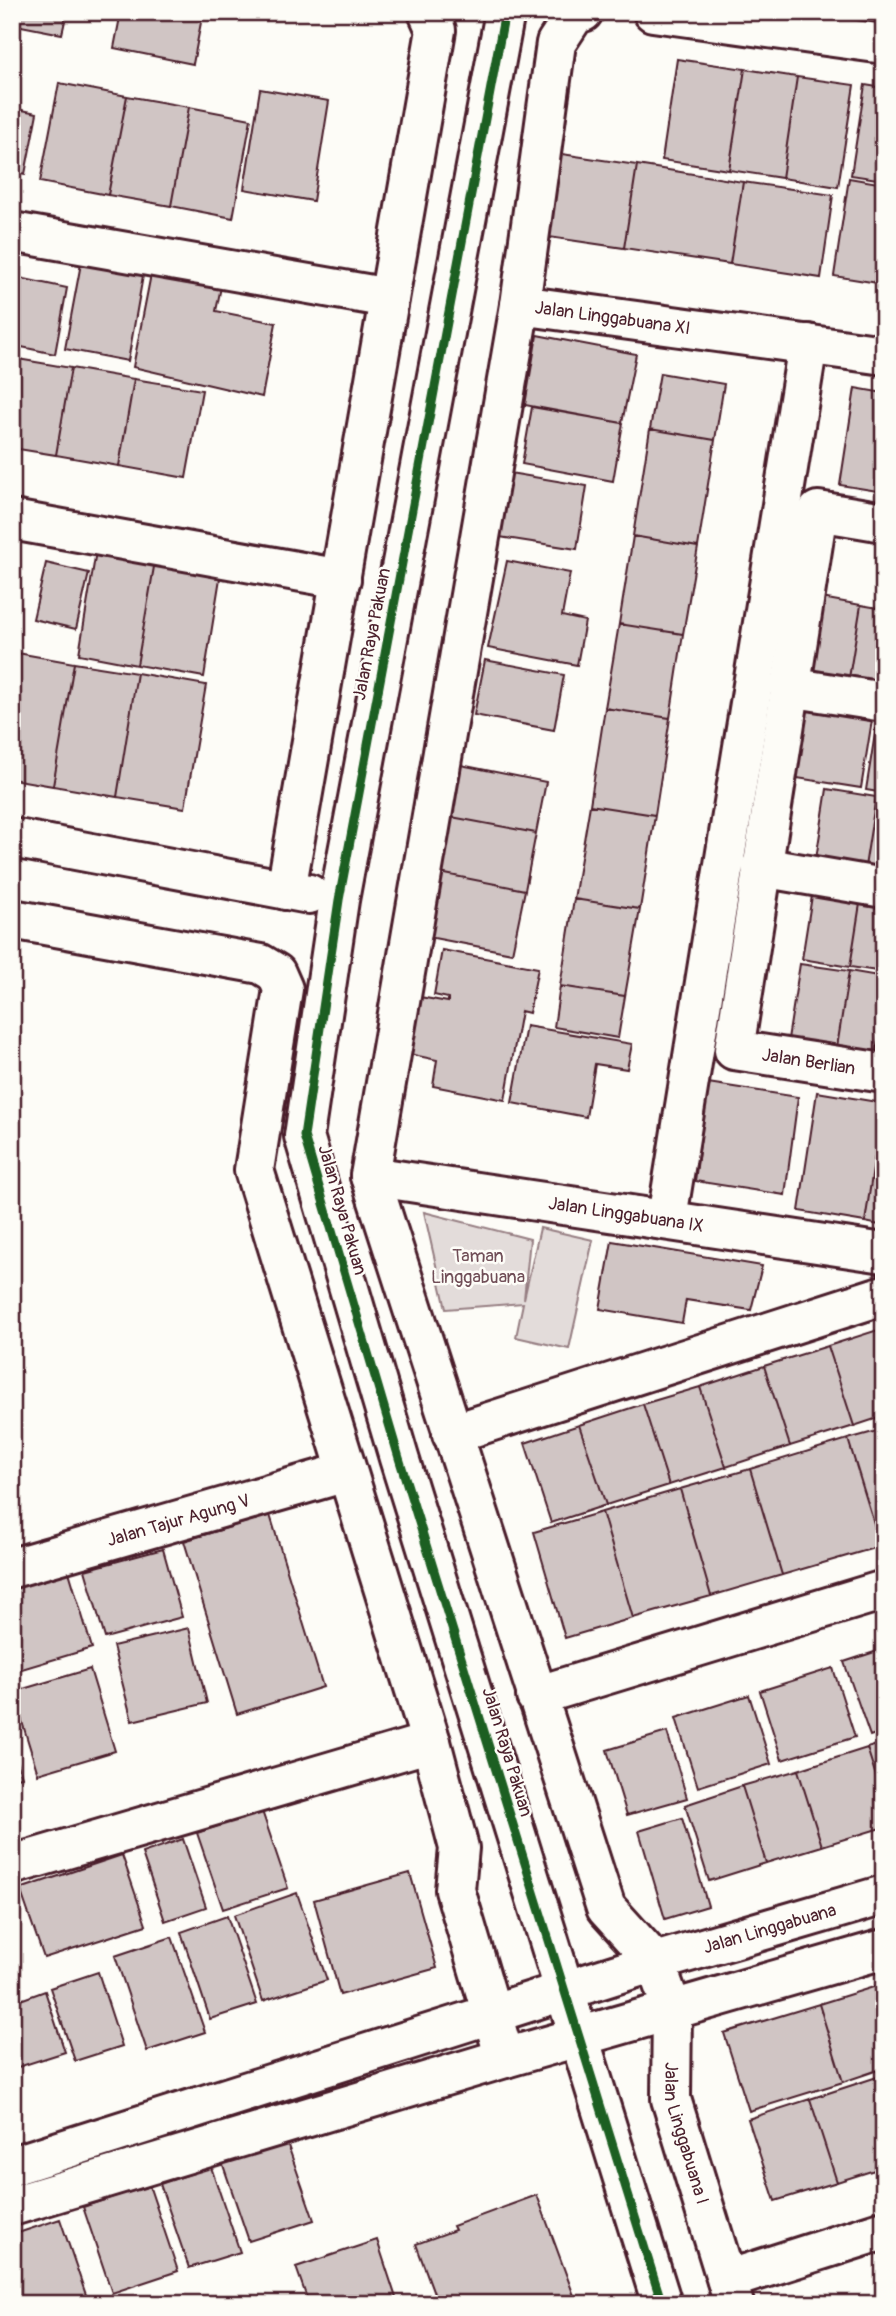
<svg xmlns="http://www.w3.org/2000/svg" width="896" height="2316" font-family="Pangolin,sans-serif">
	<rect width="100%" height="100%" fill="#fdfcf7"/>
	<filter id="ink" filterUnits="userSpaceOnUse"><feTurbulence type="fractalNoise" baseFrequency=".0143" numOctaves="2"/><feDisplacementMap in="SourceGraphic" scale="14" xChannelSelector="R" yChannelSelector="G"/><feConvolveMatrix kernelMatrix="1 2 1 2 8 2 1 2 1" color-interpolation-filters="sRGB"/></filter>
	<g filter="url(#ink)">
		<!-- green -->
		<path fill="#e3dcda" stroke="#967e82" stroke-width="2" d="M 424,1212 L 530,1239 L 524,1299 L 540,1228 L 593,1240 L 569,1349 L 516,1337 L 523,1303 L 446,1309 Z"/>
		<!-- building -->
		<path fill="#d0c5c4" stroke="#4a1f2b" stroke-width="2" d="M 18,12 L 67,12 L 62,34 L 16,25 Z
			M 121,12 L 203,12 L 193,64 L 114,48 Z
			M 677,59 L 745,69 L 729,170 L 662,160 Z
			M 745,69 L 797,77 L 782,178 L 729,170 Z
			M 797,77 L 854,85 L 838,187 L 782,178 Z
			M 59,83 L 127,96 L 108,195 L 40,182 Z
			M 865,85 L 884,88 L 884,180 L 851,175 Z
			M 260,89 L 329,101 L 313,201 L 244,189 Z
			M 127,96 L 189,107 L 171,206 L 108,195 Z
			M 189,107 L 251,119 L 233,218 L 171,206 Z
			M 12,108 L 37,113 L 25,174 L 12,171 Z
			M 555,153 L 637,165 L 624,248 L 542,236 Z
			M 637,165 L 743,182 L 730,264 L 624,248 Z
			M 849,178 L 884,184 L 884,284 L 834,276 Z
			M 743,182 L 833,195 L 821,278 L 730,264 Z
			M 82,258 L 144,270 L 128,361 L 65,349 Z
			M 152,269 L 222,282 L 216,311 L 276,323 L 262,397 L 133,367 Z
			M 15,277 L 67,288 L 55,354 L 12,345 Z
			M 537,335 L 636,354 L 622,423 L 525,405 Z
			M 12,358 L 71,368 L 56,455 L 12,448 Z
			M 71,368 L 134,379 L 119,466 L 56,455 Z
			M 660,373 L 724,384 L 715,440 L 650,429 Z
			M 134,379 L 202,390 L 186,478 L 119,466 Z
			M 855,388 L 884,393 L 884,492 L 840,485 Z
			M 532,407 L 623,423 L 613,481 L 522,464 Z
			M 650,429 L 715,440 L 698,547 L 633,536 Z
			M 504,472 L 587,486 L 577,549 L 493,536 Z
			M 633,536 L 698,547 L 683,634 L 619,624 Z
			M 96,551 L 155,561 L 137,665 L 79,654 Z
			M 155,561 L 221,572 L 204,677 L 137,665 Z
			M 507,561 L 570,573 L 562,616 L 585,621 L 577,665 L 488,648 Z
			M 46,563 L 89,573 L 76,629 L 33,619 Z
			M 816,597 L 861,605 L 849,678 L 803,670 Z
			M 861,605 L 884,609 L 884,685 L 849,678 Z
			M 619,624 L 683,634 L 670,718 L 605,708 Z
			M 12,652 L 74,663 L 53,786 L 12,779 Z
			M 485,660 L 564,675 L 554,730 L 474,715 Z
			M 74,663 L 137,673 L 117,797 L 53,786 Z
			M 137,673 L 206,685 L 185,808 L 117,797 Z
			M 789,700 L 873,714 L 861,788 L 778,775 Z
			M 605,708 L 670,718 L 655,815 L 590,805 Z
			M 878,715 L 884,716 L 884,793 L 866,790 Z
			M 451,763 L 546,782 L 536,833 L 441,815 Z
			M 827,789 L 876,797 L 864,873 L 815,865 Z
			M 876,797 L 884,798 L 884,876 L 864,873 Z
			M 590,805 L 655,815 L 640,909 L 574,899 Z
			M 441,815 L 536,833 L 525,890 L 430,871 Z
			M 430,871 L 525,890 L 512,953 L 418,935 Z
			M 814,883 L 862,891 L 850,967 L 802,959 Z
			M 862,891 L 884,895 L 884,972 L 850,967 Z
			M 574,899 L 640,909 L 625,996 L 560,986 Z
			M 442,950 L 538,968 L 529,1013 L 521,1011 L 505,1100 L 433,1086 L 437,1060 L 404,1053 L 414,996 L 448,1002 L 448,998 L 434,995 Z
			M 800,964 L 849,971 L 837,1047 L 788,1039 Z
			M 849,971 L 884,977 L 884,1002 L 876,1053 L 837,1047 Z
			M 560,986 L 625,996 L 618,1038 L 554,1027 Z
			M 884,1002 L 884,1054 L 876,1053 Z
			M 526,1026 L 632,1044 L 627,1069 L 595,1064 L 586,1117 L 512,1103 Z
			M 708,1083 L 798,1097 L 785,1195 L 695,1181 Z
			M 817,1092 L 883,1103 L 865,1222 L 799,1211 Z
			M 883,1103 L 884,1103 L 884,1226 L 865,1222 Z
			M 612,1241 L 762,1266 L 751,1310 L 686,1300 L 682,1323 L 600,1309 Z
			M 884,1328 L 884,1416 L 854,1426 L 828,1346 Z
			M 828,1346 L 854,1426 L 790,1446 L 764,1366 Z
			M 764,1366 L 790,1446 L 726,1467 L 700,1387 Z
			M 700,1387 L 726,1467 L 669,1485 L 643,1404 Z
			M 643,1404 L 669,1485 L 606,1505 L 579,1425 Z
			M 579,1425 L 606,1505 L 551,1523 L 525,1443 Z
			M 884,1429 L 884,1545 L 881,1546 L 848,1439 Z
			M 848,1439 L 881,1546 L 782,1575 L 750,1469 Z
			M 750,1469 L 782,1575 L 711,1596 L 680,1489 Z
			M 680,1489 L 711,1596 L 633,1618 L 602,1512 Z
			M 602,1512 L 633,1618 L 565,1638 L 534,1532 Z
			M 270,1515 L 323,1687 L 237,1714 L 184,1541 Z
			M 163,1549 L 182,1617 L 105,1638 L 85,1570 Z
			M 67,1565 L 92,1648 L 12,1672 L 12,1581 Z
			M 189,1628 L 207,1703 L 132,1721 L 113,1646 Z
			M 884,1649 L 884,1731 L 870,1736 L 844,1662 Z
			M 833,1668 L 855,1737 L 782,1760 L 760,1691 Z
			M 90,1669 L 115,1751 L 38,1774 L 13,1692 Z
			M 749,1695 L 771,1764 L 698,1787 L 676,1718 Z
			M 667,1732 L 687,1798 L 627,1815 L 607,1750 Z
			M 884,1743 L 884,1801 L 867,1748 Z
			M 12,1745 L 22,1777 L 12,1779 Z
			M 867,1748 L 884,1801 L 884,1827 L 822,1846 L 798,1770 Z
			M 798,1770 L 822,1846 L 766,1863 L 742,1786 Z
			M 742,1786 L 766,1863 L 709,1881 L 685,1805 Z
			M 262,1811 L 288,1888 L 223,1909 L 197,1833 Z
			M 682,1818 L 708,1906 L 665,1919 L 639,1831 Z
			M 183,1839 L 206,1907 L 165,1921 L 142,1853 Z
			M 122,1855 L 146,1925 L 44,1958 L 20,1889 Z
			M 410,1873 L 437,1968 L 340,1995 L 314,1900 Z
			M 297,1893 L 327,1980 L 263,2001 L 234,1915 Z
			M 227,1916 L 257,2004 L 210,2019 L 181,1932 Z
			M 172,1937 L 205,2032 L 147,2051 L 115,1956 Z
			M 98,1972 L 122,2046 L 75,2061 L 50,1988 Z
			M 880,1985 L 884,1997 L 884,2068 L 843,2082 L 819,2004 Z
			M 45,1991 L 65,2052 L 12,2069 L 12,2003 Z
			M 819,2004 L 843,2082 L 749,2111 L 724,2033 Z
			M 880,2076 L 884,2087 L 884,2167 L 837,2182 L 810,2099 Z
			M 810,2099 L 837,2182 L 775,2201 L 748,2119 Z
			M 285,2137 L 314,2220 L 249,2241 L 221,2159 Z
			M 211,2167 L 240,2252 L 189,2268 L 160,2184 Z
			M 149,2185 L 178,2271 L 112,2293 L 83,2207 Z
			M 537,2195 L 577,2304 L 438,2304 L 416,2244 L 455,2230 L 453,2226 Z
			M 60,2219 L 87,2298 L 70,2304 L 12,2304 L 12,2235 Z
			M 377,2240 L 398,2304 L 309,2304 L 296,2267 Z"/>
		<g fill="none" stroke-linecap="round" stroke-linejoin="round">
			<defs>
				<g id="street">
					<path d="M 505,12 L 339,900 L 304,1136 L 399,1458 L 662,2304"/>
					<path id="s1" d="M 583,12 L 575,14 L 556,43 L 520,305 L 884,355"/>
					<path d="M 653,12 L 884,44"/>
					<path d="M 12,232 L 389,298"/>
					<path id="s2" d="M 520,305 L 370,1176 L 606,1908 L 655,1962 L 672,2009 L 671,2099 L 734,2304"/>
					<path d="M 12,520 L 341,579"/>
					<path id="s3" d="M 884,522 L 818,511 L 734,1050 L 884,1073"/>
					<path d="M 789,687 L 884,702"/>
					<path d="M 12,838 L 309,894"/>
					<path d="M 761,867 L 884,888"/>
					<path d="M 286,890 L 436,30 L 428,12"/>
					<path d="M 12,919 L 261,964 L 276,973 L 283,989 L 254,1170 L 431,1742 L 459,1848 L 455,1890 L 505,2058"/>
					<path id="s4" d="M 370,1176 L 884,1253"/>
					<path d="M 667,1218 L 808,344"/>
					<path d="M 452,1434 L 884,1295"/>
					<path id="s5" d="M 12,1568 L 346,1472"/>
					<path d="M 536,1696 L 884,1590"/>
					<path d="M 12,1865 L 431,1742"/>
					<path id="s6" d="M 12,2166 L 655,1962 L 884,1895"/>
					<path d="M 12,2206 L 505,2058 L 884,1949"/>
					<path d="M 727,2280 L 884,2230"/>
				</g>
			</defs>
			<!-- street casing -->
			<use href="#street" stroke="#4a1f2b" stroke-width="44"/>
			<!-- street -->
			<use href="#street" stroke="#fdfcf7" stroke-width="38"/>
			<defs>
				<path id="cycleway" d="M 505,12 L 339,900 L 304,1136 L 399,1458 L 662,2304"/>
			</defs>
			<!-- cycleway casing -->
			<use href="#cycleway" stroke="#fdfcf7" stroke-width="13"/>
			<!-- cycleway -->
			<use href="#cycleway" stroke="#1b5e20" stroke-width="9"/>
		</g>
	</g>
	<g text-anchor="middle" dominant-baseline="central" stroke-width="5" stroke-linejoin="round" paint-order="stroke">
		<!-- street labels -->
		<g font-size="18" fill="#4a1f2b" stroke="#fdfcf7">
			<text stroke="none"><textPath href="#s1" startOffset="401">Jalan Linggabuana XI</textPath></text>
			<text transform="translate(372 634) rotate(-79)">Jalan Raya Pakuan</text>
			<text stroke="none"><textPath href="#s3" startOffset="688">Jalan Berlian</textPath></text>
			<text transform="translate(342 1210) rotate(74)">Jalan Raya Pakuan</text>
			<text stroke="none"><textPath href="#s4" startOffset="259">Jalan Linggabuana IX</textPath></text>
			<text stroke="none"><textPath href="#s5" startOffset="173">Jalan Tajur Agung V</textPath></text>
			<text transform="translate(507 1752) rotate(73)">Jalan Raya Pakuan</text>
			<text stroke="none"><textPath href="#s6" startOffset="794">Jalan Linggabuana</textPath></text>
			<text stroke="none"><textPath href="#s2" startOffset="1902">Jalan Linggabuana I</textPath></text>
		</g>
		<!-- park labels -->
		<g font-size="18" fill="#704e57" stroke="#fdfcf7">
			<text x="478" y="1256">Taman<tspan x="478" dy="21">Linggabuana</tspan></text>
		</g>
	</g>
	<!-- margin -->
	<rect width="896" height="2316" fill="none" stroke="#fdfcf7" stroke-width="42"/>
	<rect x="21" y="21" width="854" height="2274" fill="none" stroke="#4a1f2b" stroke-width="2.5" filter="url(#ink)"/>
</svg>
